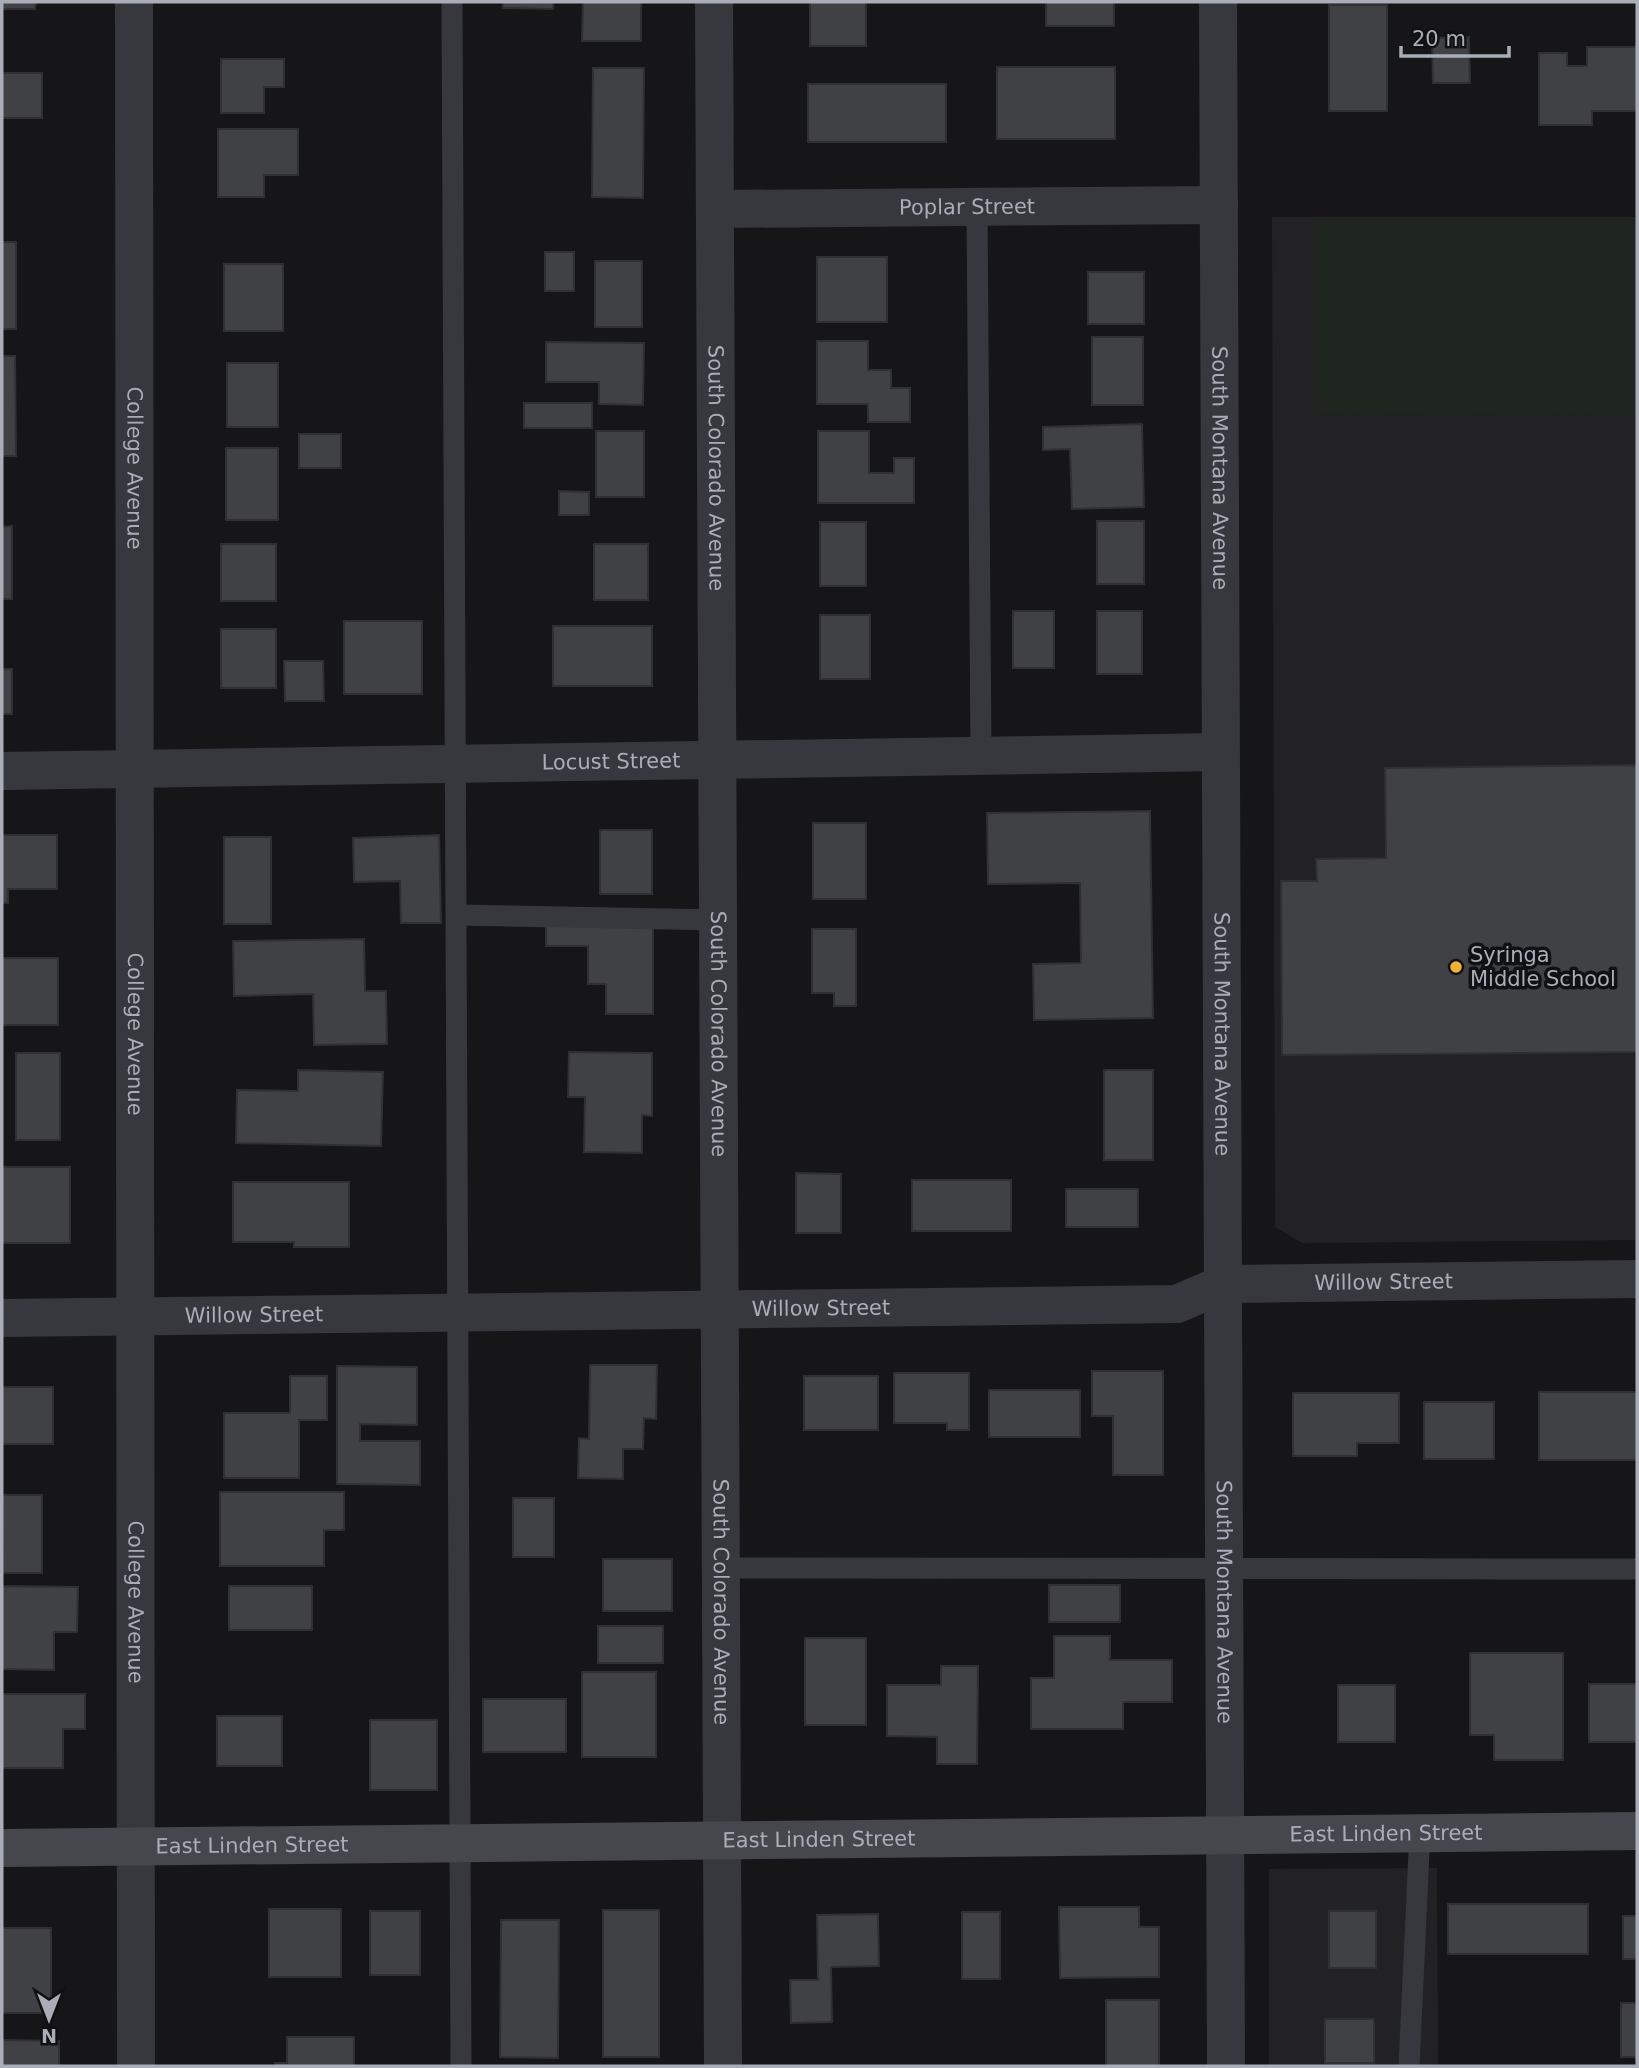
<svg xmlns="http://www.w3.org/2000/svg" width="1639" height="2068" font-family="'DejaVu Sans',sans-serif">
	<rect width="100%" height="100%" fill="#161618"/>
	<!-- built -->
	<path fill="#222225" d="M 1272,217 L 1637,217 L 1637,1240 L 1302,1243 L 1275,1227 Z
		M 1437,1868 L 1438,2066 L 1269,2066 L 1269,1869 Z"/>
	<!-- green -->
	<path fill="#1e261f" d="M 1314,221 L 1637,221 L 1637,415 L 1314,414 Z"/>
	<!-- building -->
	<path fill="#404145" stroke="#303034" stroke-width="2" d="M 2,2 L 36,2 L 35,9 L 2,9 Z
		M 503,2 L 553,2 L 553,9 L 503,8 Z
		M 583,2 L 641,2 L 641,41 L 582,41 Z
		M 810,2 L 866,2 L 866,46 L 810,46 Z
		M 1046,2 L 1114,2 L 1114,26 L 1046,26 Z
		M 1329,5 L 1387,5 L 1387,111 L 1329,111 Z
		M 1469,37 L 1470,83 L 1433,83 L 1432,38 Z
		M 1587,47 L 1637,47 L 1637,111 L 1592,111 L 1592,125 L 1539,125 L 1539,53 L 1567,53 L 1567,66 L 1587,66 Z
		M 221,59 L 284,59 L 284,87 L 264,87 L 264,113 L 221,113 Z
		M 997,67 L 1115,67 L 1115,139 L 997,139 Z
		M 593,68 L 644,68 L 643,198 L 592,197 Z
		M 2,73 L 42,73 L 42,118 L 2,118 Z
		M 808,84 L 946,84 L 946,142 L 808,142 Z
		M 218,129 L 298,129 L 298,175 L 264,175 L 264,197 L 218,197 Z
		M 2,242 L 16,242 L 16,329 L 2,329 Z
		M 545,252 L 574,252 L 574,291 L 545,291 Z
		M 817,257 L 887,257 L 887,322 L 817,322 Z
		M 595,261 L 642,261 L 642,327 L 595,327 Z
		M 224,264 L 283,264 L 283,331 L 224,331 Z
		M 1088,272 L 1144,272 L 1144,324 L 1088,324 Z
		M 1092,337 L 1143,337 L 1143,405 L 1092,405 Z
		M 817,341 L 868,341 L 868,370 L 891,370 L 891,388 L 910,388 L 910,422 L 868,422 L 868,404 L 817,404 Z
		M 546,342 L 644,343 L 643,405 L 599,404 L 599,382 L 546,382 Z
		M 2,356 L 15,356 L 16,456 L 2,456 Z
		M 227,363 L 278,363 L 278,427 L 227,427 Z
		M 524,403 L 592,403 L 592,428 L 524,428 Z
		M 1142,424 L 1144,507 L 1072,509 L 1070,449 L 1043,450 L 1043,427 Z
		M 596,431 L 644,431 L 644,497 L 596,497 Z
		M 818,431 L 869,431 L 869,473 L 894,473 L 894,458 L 914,458 L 914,503 L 818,503 Z
		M 299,434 L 341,434 L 341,468 L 299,468 Z
		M 226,448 L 278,448 L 278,520 L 226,520 Z
		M 559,491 L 589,492 L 589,515 L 559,515 Z
		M 1097,521 L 1144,521 L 1144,584 L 1097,584 Z
		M 820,522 L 866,522 L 866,586 L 820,586 Z
		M 12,526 L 12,599 L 2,599 L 2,527 Z
		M 221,544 L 276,544 L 276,601 L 221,601 Z
		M 594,544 L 648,544 L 648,600 L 594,600 Z
		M 1013,611 L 1054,611 L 1054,668 L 1013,668 Z
		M 1097,611 L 1142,611 L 1142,674 L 1097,674 Z
		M 820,615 L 870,615 L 870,679 L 820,679 Z
		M 344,621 L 422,621 L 422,694 L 344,694 Z
		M 553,626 L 652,626 L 652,686 L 553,686 Z
		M 221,629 L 276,629 L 276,688 L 221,688 Z
		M 284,661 L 323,661 L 324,701 L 285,701 Z
		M 2,669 L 12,669 L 12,714 L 2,714 Z
		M 1637,765 L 1637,1052 L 1282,1055 L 1281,881 L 1317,881 L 1316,859 L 1386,858 L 1385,768 Z
		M 1150,811 L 1153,1018 L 1034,1020 L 1033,964 L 1081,963 L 1080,883 L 988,884 L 987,813 Z
		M 813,823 L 866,823 L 866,899 L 813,899 Z
		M 600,830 L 652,830 L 652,894 L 600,894 Z
		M 2,835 L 57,835 L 57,889 L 8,889 L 8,903 L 2,903 Z
		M 439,835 L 441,923 L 401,923 L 400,881 L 354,882 L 353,838 Z
		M 224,837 L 271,837 L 271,924 L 224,924 Z
		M 546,926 L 653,926 L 653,1014 L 606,1014 L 606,984 L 588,984 L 588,946 L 546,946 Z
		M 812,929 L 856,929 L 856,1006 L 834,1006 L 834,993 L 812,993 Z
		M 364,939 L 365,991 L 386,991 L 387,1044 L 314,1045 L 313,994 L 234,996 L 233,941 Z
		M 2,958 L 58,958 L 58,1025 L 2,1025 Z
		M 569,1052 L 652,1053 L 652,1116 L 642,1115 L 642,1153 L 584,1152 L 585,1097 L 568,1097 Z
		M 16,1053 L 60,1053 L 60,1140 L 16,1140 Z
		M 298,1070 L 383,1072 L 381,1146 L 236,1143 L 237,1090 L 298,1091 Z
		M 1104,1070 L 1153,1070 L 1153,1160 L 1104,1160 Z
		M 2,1167 L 70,1167 L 70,1243 L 2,1243 Z
		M 796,1173 L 841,1174 L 841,1233 L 796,1233 Z
		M 912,1180 L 1011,1180 L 1011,1231 L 912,1231 Z
		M 233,1182 L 349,1182 L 349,1247 L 294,1247 L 294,1242 L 233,1242 Z
		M 1066,1189 L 1138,1189 L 1138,1227 L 1066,1227 Z
		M 590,1365 L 657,1365 L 656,1419 L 644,1418 L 643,1449 L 623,1449 L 623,1479 L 578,1478 L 579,1438 L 589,1439 Z
		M 337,1366 L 417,1367 L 417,1425 L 360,1424 L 360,1441 L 420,1441 L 420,1485 L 337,1484 Z
		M 1092,1371 L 1163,1371 L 1163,1475 L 1113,1475 L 1113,1416 L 1092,1416 Z
		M 894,1373 L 969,1373 L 969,1430 L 947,1430 L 947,1423 L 894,1423 Z
		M 290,1376 L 327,1376 L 327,1420 L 299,1420 L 299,1478 L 224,1478 L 224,1413 L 290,1413 Z
		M 804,1376 L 878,1376 L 878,1430 L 804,1430 Z
		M 2,1387 L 53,1387 L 53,1444 L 2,1444 Z
		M 989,1390 L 1080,1390 L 1080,1437 L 989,1437 Z
		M 1539,1392 L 1637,1392 L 1637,1460 L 1539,1460 Z
		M 1293,1393 L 1399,1393 L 1399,1443 L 1357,1443 L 1357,1456 L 1293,1456 Z
		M 1424,1402 L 1494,1402 L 1494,1459 L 1424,1459 Z
		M 220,1492 L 344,1492 L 344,1530 L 324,1530 L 324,1566 L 220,1566 Z
		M 2,1495 L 42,1495 L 42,1573 L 3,1573 Z
		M 513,1498 L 554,1498 L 554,1557 L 513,1557 Z
		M 603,1559 L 672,1559 L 672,1611 L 603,1611 Z
		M 1049,1585 L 1120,1585 L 1120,1622 L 1049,1622 Z
		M 2,1586 L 78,1587 L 77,1632 L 54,1632 L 54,1670 L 2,1669 Z
		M 229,1586 L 312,1586 L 312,1630 L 229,1630 Z
		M 598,1626 L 663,1626 L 663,1663 L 598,1663 Z
		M 1054,1636 L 1110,1636 L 1110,1660 L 1172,1660 L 1172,1702 L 1123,1702 L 1123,1729 L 1031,1729 L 1031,1678 L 1054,1678 Z
		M 805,1638 L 866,1638 L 866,1725 L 805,1725 Z
		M 1470,1653 L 1563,1653 L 1563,1760 L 1494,1760 L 1494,1735 L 1470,1735 Z
		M 941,1666 L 978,1666 L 977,1764 L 937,1764 L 937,1737 L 887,1736 L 887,1685 L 941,1685 Z
		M 582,1672 L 656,1672 L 656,1757 L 582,1757 Z
		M 1589,1684 L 1637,1684 L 1637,1742 L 1589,1742 Z
		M 1338,1685 L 1395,1685 L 1395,1742 L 1338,1742 Z
		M 2,1694 L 85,1694 L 85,1729 L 63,1729 L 63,1768 L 2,1768 Z
		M 483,1699 L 566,1699 L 566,1752 L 483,1752 Z
		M 217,1716 L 282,1716 L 282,1766 L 217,1766 Z
		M 370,1720 L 437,1720 L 437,1790 L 370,1790 Z
		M 1448,1904 L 1588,1904 L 1588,1954 L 1448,1954 Z
		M 1059,1907 L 1139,1907 L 1139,1927 L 1159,1927 L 1159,1977 L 1060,1978 Z
		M 269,1909 L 341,1909 L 341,1977 L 269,1977 Z
		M 603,1910 L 659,1910 L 659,2057 L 603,2057 Z
		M 370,1911 L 420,1911 L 420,1975 L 370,1975 Z
		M 1329,1911 L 1376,1911 L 1376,1968 L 1329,1968 Z
		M 962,1912 L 1000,1912 L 1000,1979 L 962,1979 Z
		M 878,1914 L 879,1966 L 831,1967 L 832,2022 L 791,2023 L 790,1980 L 818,1980 L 817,1915 Z
		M 1623,1916 L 1637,1916 L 1637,1959 L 1623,1959 Z
		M 501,1920 L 559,1920 L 558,2058 L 500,2057 Z
		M 2,1928 L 51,1928 L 51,2013 L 2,2013 Z
		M 1106,2000 L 1159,2000 L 1159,2066 L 1106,2066 Z
		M 1621,2003 L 1637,2003 L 1637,2057 L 1621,2057 Z
		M 1325,2019 L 1374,2019 L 1374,2063 L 1325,2063 Z
		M 287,2037 L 354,2037 L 354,2066 L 275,2066 L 275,2063 L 287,2063 Z
		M 2,2040 L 59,2041 L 59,2066 L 2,2066 Z"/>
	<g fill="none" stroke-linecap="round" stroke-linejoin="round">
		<!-- service -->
		<path stroke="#37383d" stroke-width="21" d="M 452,2 L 461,2066
			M 977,207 L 981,756
			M 456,915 L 719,920
			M 722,1568 L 1637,1569
			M 1409,2066 L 1420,1831"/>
		<!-- minor -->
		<g stroke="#37383d" stroke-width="38">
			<path id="s1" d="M 134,2 L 136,2066"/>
			<path id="s2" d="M 714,2 L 723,2066"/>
			<path id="s3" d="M 715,209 L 1219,205"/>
			<path id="s4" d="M 2,771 L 1221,752"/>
			<path id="s5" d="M 2,1318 L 1177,1304 L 1223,1284 L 1637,1279"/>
		</g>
		<!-- tertiary -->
		<path stroke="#37383d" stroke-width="38" id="s6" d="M 1218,2 L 1226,2066"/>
		<!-- secondary -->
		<path stroke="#45474d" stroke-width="38" id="s7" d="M 2,1848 L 1637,1831"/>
	</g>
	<!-- markers -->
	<circle fill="#f2b134" stroke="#111113" stroke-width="2.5" cx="1456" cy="967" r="7"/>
	<g text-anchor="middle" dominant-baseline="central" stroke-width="7" stroke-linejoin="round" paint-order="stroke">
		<!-- street labels -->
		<g font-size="21" fill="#a8adb8" stroke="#111113">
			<text stroke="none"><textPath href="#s3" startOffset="252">Poplar Street</textPath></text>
			<text stroke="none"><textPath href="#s1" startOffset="466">College Avenue</textPath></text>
			<text stroke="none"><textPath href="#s2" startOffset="466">South Colorado Avenue</textPath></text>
			<text stroke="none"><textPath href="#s6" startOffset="466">South Montana Avenue</textPath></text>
			<text stroke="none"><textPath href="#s4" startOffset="609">Locust Street</textPath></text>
			<text stroke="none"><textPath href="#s1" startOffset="1032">College Avenue</textPath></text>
			<text stroke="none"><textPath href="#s2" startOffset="1032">South Colorado Avenue</textPath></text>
			<text stroke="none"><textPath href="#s6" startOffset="1032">South Montana Avenue</textPath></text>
			<text stroke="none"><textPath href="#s5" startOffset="1386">Willow Street</textPath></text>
			<text stroke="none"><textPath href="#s5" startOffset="819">Willow Street</textPath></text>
			<text stroke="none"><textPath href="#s5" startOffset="252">Willow Street</textPath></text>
			<text stroke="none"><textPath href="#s1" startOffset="1600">College Avenue</textPath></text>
			<text stroke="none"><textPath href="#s2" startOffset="1600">South Colorado Avenue</textPath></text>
			<text stroke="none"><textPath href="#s6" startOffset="1600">South Montana Avenue</textPath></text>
			<text stroke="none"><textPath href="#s7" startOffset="1384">East Linden Street</textPath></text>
			<text stroke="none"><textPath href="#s7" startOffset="817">East Linden Street</textPath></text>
			<text stroke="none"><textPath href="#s7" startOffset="250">East Linden Street</textPath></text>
		</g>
		<!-- poi labels -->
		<g font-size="21" fill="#a8adb8" stroke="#111113" text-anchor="start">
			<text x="1470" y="955">Syringa<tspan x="1470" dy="24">Middle School</tspan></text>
		</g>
	</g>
	<!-- border -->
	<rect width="1639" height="2068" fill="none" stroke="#a8adb8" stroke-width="7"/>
	<!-- north arrow -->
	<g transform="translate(49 2019) rotate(180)" stroke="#111113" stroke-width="5" paint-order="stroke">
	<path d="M0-5L12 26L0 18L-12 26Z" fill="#a8adb8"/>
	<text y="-10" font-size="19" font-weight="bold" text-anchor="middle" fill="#a8adb8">N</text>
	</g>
	<!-- scale -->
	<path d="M1401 46v10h108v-10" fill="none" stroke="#a8adb8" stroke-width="3.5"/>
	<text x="1412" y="46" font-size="21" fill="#a8adb8" stroke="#111113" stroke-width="5" paint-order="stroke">20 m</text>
</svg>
